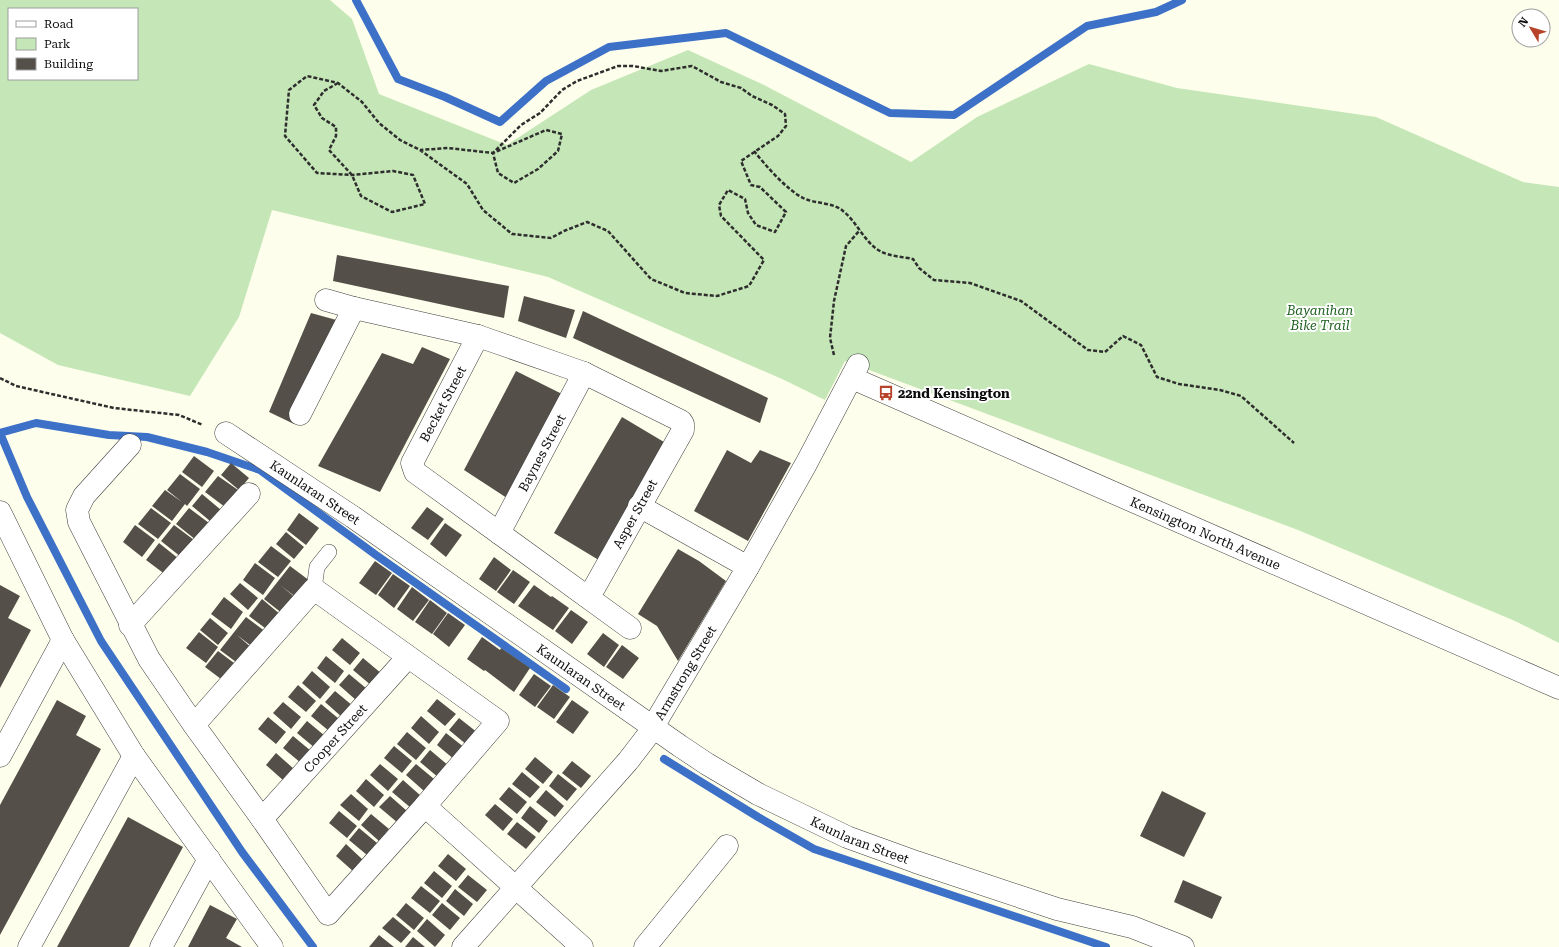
<svg xmlns="http://www.w3.org/2000/svg" width="1559" height="947" font-family="'Roboto Serif',serif">
	<rect width="100%" height="100%" fill="#fefeec"/>
	<!-- green -->
	<path fill="#c5e7b7" fill-rule="evenodd" d="M 0,0 L 330,0 L 352,19 L 379,94 L 507,145 L 591,90 L 688,50 L 764,85 L 911,162 L 977,117 L 1089,64 L 1177,88 L 1376,117 L 1523,182 L 1559,187 L 1559,643 L 1515,621 L 1298,530 L 845,361 L 825,400 L 782,379 L 548,277 L 272,210 L 239,317 L 190,396 L 58,365 L 0,333 ZM 9,9 L 137,9 L 137,79 L 9,79 Z"/>
	<g fill="none" stroke-linecap="round" stroke-linejoin="round">
		<!-- stream -->
		<path stroke="#3d71c8" stroke-width="8" d="M 356,0 L 398,79 L 445,97 L 500,122 L 546,81 L 609,47 L 726,33 L 890,113 L 954,115 L 1087,26 L 1156,12 L 1182,0
			M 0,433 L 36,423 L 109,435 L 147,437 L 207,452 L 260,470 L 376,555 L 566,689
			M 0,433 L 27,497 L 101,641 L 242,852 L 313,947
			M 664,759 L 758,817 L 814,849 L 1106,947"/>
	</g>
	<!-- building -->
	<path fill="#545049" d="M 337,255 L 509,286 L 504,318 L 333,281 Z
		M 524,296 L 575,310 L 566,338 L 518,321 Z
		M 583,311 L 768,398 L 760,423 L 573,338 Z
		M 311,313 L 340,321 L 294,424 L 269,412 Z
		M 422,347 L 450,359 L 380,492 L 318,466 L 382,353 L 413,364 Z
		M 516,371 L 566,396 L 510,500 L 464,470 Z
		M 622,417 L 669,445 L 602,562 L 554,533 Z
		M 727,450 L 751,463 L 760,450 L 791,463 L 748,541 L 694,511 Z
		M 194,456 L 214,471 L 202,487 L 182,472 Z
		M 231,463 L 249,478 L 239,490 L 221,475 Z
		M 180,474 L 200,489 L 187,506 L 185,504 L 172,521 L 152,506 L 165,490 L 182,502 L 167,490 Z
		M 218,476 L 238,490 L 225,507 L 205,492 Z
		M 202,494 L 221,510 L 210,521 L 192,506 Z
		M 427,507 L 444,519 L 428,540 L 411,528 Z
		M 151,508 L 171,523 L 158,539 L 138,524 Z
		M 189,508 L 209,523 L 196,540 L 176,524 Z
		M 299,513 L 319,528 L 306,545 L 287,530 Z
		M 445,523 L 462,535 L 446,557 L 430,544 Z
		M 135,525 L 155,540 L 142,557 L 123,542 Z
		M 174,525 L 194,540 L 181,557 L 161,541 Z
		M 286,532 L 304,547 L 294,559 L 276,544 Z
		M 159,543 L 179,559 L 166,575 L 146,560 Z
		M 271,546 L 291,561 L 278,577 L 258,562 Z
		M 678,549 L 699,561 L 726,581 L 678,661 L 657,626 L 638,614 Z
		M 494,557 L 511,570 L 496,591 L 479,579 Z
		M 375,561 L 392,573 L 376,595 L 359,583 Z
		M 255,563 L 275,578 L 263,595 L 243,580 Z
		M 290,566 L 310,581 L 297,598 L 280,585 L 296,598 L 283,614 L 264,599 Z
		M 513,570 L 530,582 L 514,604 L 497,592 Z
		M 393,574 L 410,586 L 394,608 L 378,595 Z
		M 240,583 L 258,598 L 248,610 L 230,594 Z
		M 0,585 L 20,596 L 8,618 L 31,630 L 0,688 Z
		M 534,585 L 551,597 L 552,596 L 569,608 L 553,630 L 518,606 Z
		M 412,587 L 429,600 L 413,621 L 397,609 Z
		M 224,597 L 243,612 L 231,629 L 211,614 Z
		M 262,599 L 281,615 L 269,631 L 249,616 Z
		M 430,600 L 447,613 L 432,634 L 415,622 Z
		M 571,610 L 588,622 L 572,644 L 555,631 Z
		M 448,613 L 465,625 L 449,647 L 433,634 Z
		M 246,617 L 266,632 L 254,648 L 237,635 L 253,649 L 240,665 L 220,650 Z
		M 210,618 L 228,633 L 218,645 L 200,630 Z
		M 199,632 L 218,647 L 206,663 L 186,648 Z
		M 603,633 L 619,645 L 604,667 L 587,654 Z
		M 482,637 L 500,650 L 501,648 L 530,668 L 514,692 L 485,670 L 484,671 L 467,659 Z
		M 342,638 L 360,653 L 350,665 L 332,650 Z
		M 622,645 L 639,658 L 623,679 L 606,667 Z
		M 218,651 L 238,666 L 225,682 L 205,667 Z
		M 326,656 L 344,671 L 335,683 L 317,668 Z
		M 363,658 L 382,674 L 372,686 L 353,670 Z
		M 312,671 L 330,687 L 320,699 L 302,683 Z
		M 349,674 L 367,689 L 357,701 L 339,685 Z
		M 534,674 L 551,686 L 535,707 L 519,695 Z
		M 298,685 L 316,701 L 306,712 L 288,697 Z
		M 553,685 L 570,697 L 554,719 L 537,707 Z
		M 335,691 L 353,706 L 343,718 L 325,702 Z
		M 437,699 L 456,714 L 445,726 L 427,711 Z
		M 57,700 L 86,716 L 76,735 L 101,749 L 0,935 L 0,805 Z
		M 572,700 L 589,712 L 573,734 L 556,722 Z
		M 283,702 L 301,717 L 291,729 L 273,713 Z
		M 321,704 L 339,719 L 329,731 L 311,716 Z
		M 421,716 L 439,732 L 429,744 L 411,728 Z
		M 268,717 L 286,732 L 276,744 L 258,729 Z
		M 459,718 L 478,733 L 467,745 L 449,730 Z
		M 307,721 L 325,736 L 315,748 L 297,733 Z
		M 407,732 L 426,748 L 416,760 L 397,744 Z
		M 446,733 L 465,748 L 455,760 L 437,745 Z
		M 293,736 L 311,751 L 301,763 L 283,748 Z
		M 394,746 L 412,761 L 402,773 L 384,758 Z
		M 430,750 L 449,766 L 439,778 L 420,762 Z
		M 276,753 L 294,769 L 284,781 L 266,765 Z
		M 535,757 L 553,772 L 543,784 L 525,769 Z
		M 572,761 L 591,776 L 581,788 L 562,773 Z
		M 380,764 L 398,779 L 388,791 L 370,775 Z
		M 416,764 L 434,779 L 424,791 L 406,775 Z
		M 522,772 L 540,787 L 530,798 L 512,784 Z
		M 558,774 L 577,789 L 567,801 L 549,786 Z
		M 366,779 L 384,795 L 374,807 L 356,791 Z
		M 403,780 L 421,796 L 411,808 L 392,792 Z
		M 509,787 L 527,802 L 517,814 L 499,799 Z
		M 546,790 L 564,806 L 555,817 L 536,802 Z
		M 1162,791 L 1206,813 L 1184,857 L 1140,836 Z
		M 351,794 L 368,809 L 359,821 L 340,805 Z
		M 390,796 L 407,811 L 398,823 L 379,807 Z
		M 495,804 L 513,819 L 503,831 L 485,815 Z
		M 530,806 L 548,821 L 539,833 L 521,818 Z
		M 339,811 L 357,826 L 347,838 L 329,823 Z
		M 371,814 L 389,829 L 379,841 L 361,825 Z
		M 128,817 L 183,847 L 141,924 L 129,947 L 57,947 Z
		M 517,822 L 536,837 L 526,849 L 507,834 Z
		M 359,828 L 377,843 L 367,855 L 349,840 Z
		M 346,844 L 363,860 L 354,872 L 336,856 Z
		M 448,854 L 466,869 L 456,881 L 438,866 Z
		M 434,871 L 452,886 L 442,898 L 424,883 Z
		M 468,875 L 487,890 L 477,902 L 458,887 Z
		M 1183,880 L 1222,897 L 1212,919 L 1174,902 Z
		M 421,886 L 440,901 L 430,913 L 411,898 Z
		M 455,889 L 473,904 L 464,916 L 446,901 Z
		M 406,903 L 424,918 L 414,930 L 396,915 Z
		M 442,903 L 460,918 L 450,930 L 432,915 Z
		M 210,905 L 237,919 L 226,938 L 242,947 L 188,947 Z
		M 393,917 L 411,932 L 401,943 L 382,928 Z
		M 427,919 L 445,935 L 435,947 L 417,931 Z
		M 379,935 L 394,947 L 369,947 Z
		M 413,937 L 425,947 L 405,947 Z"/>
	<g fill="none" stroke-linecap="round" stroke-linejoin="round">
		<defs>
			<path id="lane" d="M 314,589 L 317,567 L 329,552"/>
			<g id="street">
				<path d="M 326,300 L 354,308 L 478,336 L 584,373 L 681,421 L 683,424 L 683,430 L 589,597"/>
				<path d="M 478,336 L 412,463 L 415,472 L 630,628"/>
				<path id="s1" d="M 852,378 L 1559,688"/>
				<path d="M 300,414 L 354,308"/>
				<path id="s2" d="M 226,433 L 353,517 L 680,746 L 707,764 L 758,794 L 847,837 L 916,862 L 1057,909 L 1132,927 L 1183,947"/>
				<path d="M 130,445 L 84,496 L 77,510 L 79,522 L 149,659 L 194,725 L 262,819 L 328,914 L 425,806 L 498,721 L 314,589 L 194,725"/>
				<path d="M 639,506 L 748,567"/>
				<path d="M 0,512 L 63,640 L 134,756 L 272,947"/>
				<path id="s3" d="M 499,533 L 584,373"/>
				<path d="M 130,625 L 249,494"/>
				<path d="M 0,756 L 63,640"/>
				<path d="M 425,806 L 582,947"/>
				<path id="s4" d="M 262,819 L 408,657"/>
				<path d="M 29,947 L 134,756"/>
				<path d="M 161,947 L 209,859"/>
				<path id="s5" d="M 463,947 L 628,761 L 648,735 L 748,567 L 806,464 L 858,365"/>
				<path d="M 645,947 L 727,846"/>
			</g>
		</defs>
		<!-- lane casing -->
		<use href="#lane" stroke="#3f3f3f" stroke-width="16"/>
		<!-- street casing -->
		<use href="#street" stroke="#3f3f3f" stroke-width="23"/>
		<!-- path -->
		<path stroke="#2e2e2e" stroke-width="2.5" stroke-dasharray="4 2" stroke-linecap="butt" d="M 338,83 L 324,91 L 314,105 L 322,118 L 336,127 L 336,136 L 329,150 L 352,175 L 361,196 L 392,212 L 425,204 L 413,175 L 393,171 L 352,175 L 317,173 L 285,136 L 289,90 L 307,76 L 338,83 L 362,102 L 379,123 L 400,140 L 420,150 L 467,184 L 483,210 L 512,234 L 551,238 L 564,231 L 587,222 L 608,231 L 651,279 L 685,293 L 717,296 L 749,286 L 764,260 L 721,216 L 719,205 L 728,190 L 745,199 L 748,213 L 756,225 L 775,232 L 786,212 L 760,187 L 751,185 L 741,161 L 778,136 L 786,126 L 785,114 L 772,105 L 752,96 L 741,88 L 721,82 L 692,66 L 661,71 L 633,66 L 618,66 L 577,81 L 562,90 L 540,113 L 521,125 L 493,153 L 498,173 L 514,183 L 538,169 L 558,151 L 562,134 L 546,130 L 493,153 L 448,148 L 420,150
			M 754,151 C 766,166 786,189 803,198 C 815,204 833,202 843,211 C 857,222 865,243 880,251 C 888,256 904,257 913,259 L 919,268 L 934,280 L 970,283 L 1021,301 L 1088,350 L 1105,352 L 1123,336 L 1141,345 L 1157,377 L 1179,384 L 1220,390 L 1241,396 L 1294,443
			M 834,355 L 830,338 L 834,301 L 846,246 L 860,230
			M 0,378 L 16,386 L 114,408 L 179,415 L 203,425"/>
		<!-- lane -->
		<use href="#lane" stroke="#fff" stroke-width="15"/>
		<!-- street -->
		<use href="#street" stroke="#fff" stroke-width="22"/>
	</g>
	<!-- icons -->
	<defs>
		<symbol id="bus-bare" viewBox="-9 -9 18 18"><path d="M-5-6H5V4H4V6H2V4H-2V6H-4V4H-5ZM-3.5-4V0h7V-4ZM-3.5 1.2v1.5H-2V1.2ZM2 1.2v1.5H3.5V1.2Z" fill="#b7432a" stroke="#fff" stroke-width="2.5" paint-order="stroke"/></symbol>
	</defs>
	<g fill-rule="evenodd">
		<use href="#bus-bare" x="875" y="382" width="22" height="22"/>
	</g>
	<g text-anchor="middle" dominant-baseline="central" stroke-width="4" stroke-linejoin="round" paint-order="stroke">
		<!-- park labels -->
		<g font-size="13" font-style="italic" fill="#1f6121" stroke="#fff">
			<text x="1320" y="310">Bayanihan<tspan x="1320" dy="15">Bike Trail</tspan></text>
		</g>
		<!-- poi labels -->
		<g font-size="13" font-weight="bold" fill="#0c0c0c" stroke="#fff" text-anchor="start">
			<text x="898" y="393">22nd Kensington</text>
		</g>
		<!-- street labels -->
		<g font-size="13" fill="#0c0c0c" stroke="#fff">
			<text transform="translate(443 404) rotate(-62)">Becket Street</text>
			<text stroke="none"><textPath href="#s3" startOffset="91">Baynes Street</textPath></text>
			<text stroke="none"><textPath href="#s2" startOffset="107">Kaunlaran Street</textPath></text>
			<text transform="translate(635 514) rotate(-61)">Asper Street</text>
			<text stroke="none"><textPath href="#s1" startOffset="386">Kensington North Avenue</textPath></text>
			<text stroke="none"><textPath href="#s5" startOffset="354">Armstrong Street</textPath></text>
			<text stroke="none"><textPath href="#s2" startOffset="431">Kaunlaran Street</textPath></text>
			<text stroke="none"><textPath href="#s4" startOffset="109">Cooper Street</textPath></text>
			<text stroke="none"><textPath href="#s2" startOffset="755">Kaunlaran Street</textPath></text>
		</g>
	</g>
	<!-- legend -->
	<rect x="8" y="8" width="130" height="72" fill="#ffffff" stroke="#9e9e9e"/>
	<rect x="16" y="21" width="20" height="6" fill="#ffffff" stroke="#9e9e9e"/>
	<text x="44" y="28" font-size="12" fill="#0c0c0c">Road</text>
	<rect x="16" y="38" width="20" height="12" fill="#c5e7b7" stroke="#9e9e9e"/>
	<text x="44" y="48" font-size="12" fill="#0c0c0c">Park</text>
	<rect x="16" y="58" width="20" height="12" fill="#545049" stroke="#9e9e9e"/>
	<text x="44" y="68" font-size="12" fill="#0c0c0c">Building</text>
	<!-- north arrow -->
	<g transform="translate(1531 28) rotate(308)"><circle r="19" fill="#ffffff" stroke="#9e9e9e"/>
	<path d="M0-3L7 15L0 10L-7 15Z" fill="#b7432a"/>
	<text y="-6" font-size="11" font-weight="bold" text-anchor="middle" fill="#0c0c0c">N</text>
	</g>
</svg>
